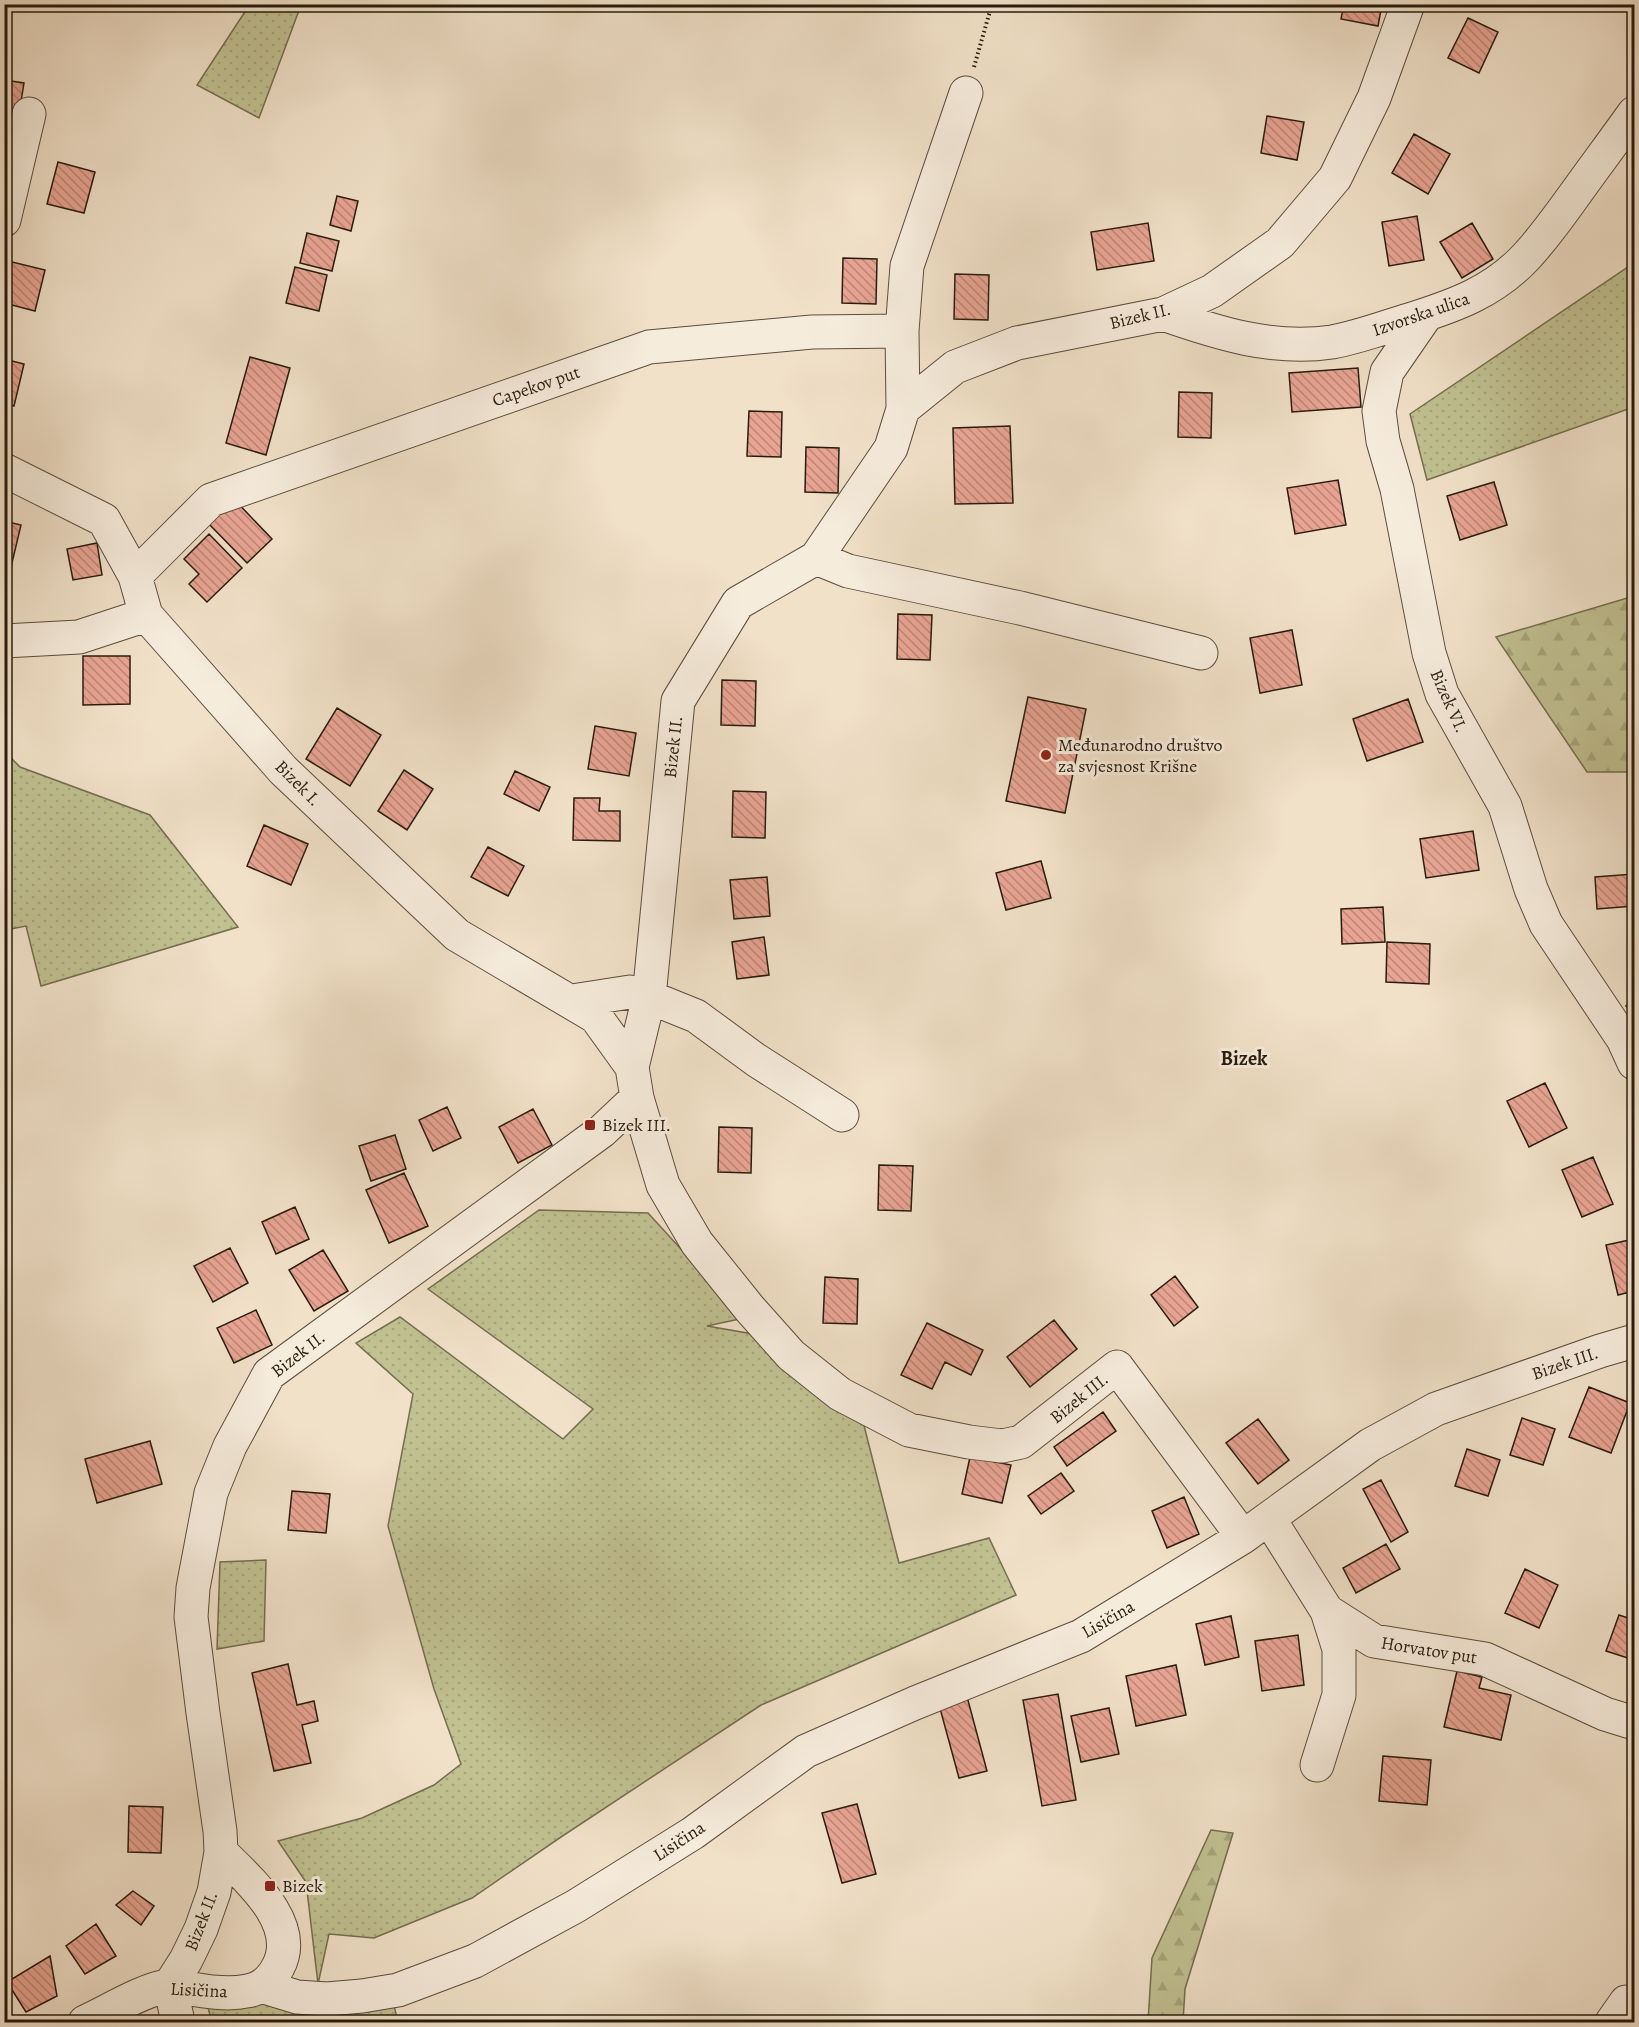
<svg xmlns="http://www.w3.org/2000/svg" width="1639" height="2027" font-family="Alegreya,serif">
	<defs>
		<pattern id="green-dots" width="8" height="8" patternUnits="userSpaceOnUse" patternTransform="scale(1.5)"><rect width="8" height="8" fill="#c1c191"/><path d="M2 2h.1M6 6h.1" fill="none" stroke="#a6a57c" stroke-width="1.8" stroke-linecap="round"/></pattern>
		<pattern id="forest-firs" width="22" height="20" patternUnits="userSpaceOnUse" patternTransform="scale(1.5)"><rect width="22" height="20" fill="#c1c191"/><path d="M5 1l3.5 6h-7zM16 11l3.5 6h-7z" fill="#a6a57c"/></pattern>
		<pattern id="building-back-hatch" width="6" height="6" patternUnits="userSpaceOnUse" patternTransform="scale(1.5)"><rect width="6" height="6" fill="#e9a493"/><path d="M-1 5l2 2M0 0l6 6M5-1l2 2" fill="none" stroke="#bd8576"/></pattern>
	</defs>
	<rect width="100%" height="100%" fill="#f1e1c9"/>
	<filter id="stains"><feTurbulence type="fractalNoise" baseFrequency=".00333" numOctaves="4"/><feColorMatrix values="0 0 0 0 .2 0 0 0 0 .09 0 0 0 0 .02 0 0 0 .5 -.17"/></filter>
	<radialGradient id="worn" r=".72"><stop offset=".6" stop-color="#630" stop-opacity="0"/><stop offset="1" stop-color="#630" stop-opacity=".3"/></radialGradient>
	<!-- green -->
	<path fill="url(#green-dots)" stroke="#746e50" stroke-width="1.5" d="M 250,4 L 301,5 L 259,118 L 197,85 Z
		M 1634,263 L 1634,407 L 1427,480 L 1410,414 Z
		M 4,751 L 20,767 L 150,815 L 238,927 L 41,986 L 26,926 L 5,930 Z
		M 539,1210 L 648,1213 L 744,1318 L 707,1326 L 782,1339 L 858,1402 L 899,1563 L 989,1538 L 1016,1595 L 761,1705 L 561,1837 L 472,1898 L 374,1938 L 329,1934 L 318,1984 L 306,1882 L 278,1841 L 362,1818 L 434,1785 L 461,1764 L 434,1689 L 388,1526 L 413,1394 L 356,1343 L 400,1317 L 563,1439 L 593,1409 L 428,1289 Z
		M 266,1560 L 264,1641 L 217,1649 L 220,1562 Z
		M 389,1985 L 398,2022 L 212,2022 L 208,2008 Z"/>
	<!-- forest -->
	<path fill="url(#forest-firs)" stroke="#746e50" stroke-width="1.5" d="M 1634,596 L 1634,772 L 1587,772 L 1496,637 Z
		M 1211,1830 L 1233,1833 L 1185,1989 L 1183,2022 L 1148,2022 L 1152,1958 Z"/>
	<!-- building -->
	<path fill="url(#building-back-hatch)" stroke="#281c0e" stroke-width="1.5" d="M 1344,4 L 1382,4 L 1378,26 L 1341,19 Z
		M 1468,18 L 1498,32 L 1479,73 L 1448,58 Z
		M 4,80 L 24,83 L 17,126 L 4,124 Z
		M 1267,116 L 1304,122 L 1297,160 L 1261,153 Z
		M 1414,134 L 1450,154 L 1428,194 L 1392,173 Z
		M 58,162 L 95,172 L 84,213 L 47,204 Z
		M 337,196 L 358,201 L 351,231 L 330,225 Z
		M 1417,216 L 1424,260 L 1389,266 L 1382,222 Z
		M 1148,223 L 1154,261 L 1097,270 L 1091,232 Z
		M 1472,223 L 1493,259 L 1462,278 L 1440,242 Z
		M 307,233 L 339,241 L 332,271 L 300,263 Z
		M 843,258 L 877,259 L 876,304 L 842,303 Z
		M 8,261 L 45,270 L 35,311 L 4,303 L 4,276 Z
		M 295,267 L 327,275 L 319,311 L 286,303 Z
		M 955,274 L 989,275 L 988,320 L 954,319 Z
		M 250,357 L 290,368 L 266,455 L 226,443 Z
		M 4,359 L 24,364 L 14,406 L 4,403 Z
		M 1358,368 L 1361,407 L 1292,412 L 1289,373 Z
		M 1179,392 L 1212,393 L 1211,438 L 1178,437 Z
		M 749,411 L 782,412 L 781,457 L 747,456 Z
		M 1010,426 L 1013,503 L 955,504 L 953,428 Z
		M 806,447 L 839,448 L 838,493 L 805,492 Z
		M 1338,480 L 1346,525 L 1295,534 L 1287,488 Z
		M 1494,482 L 1507,525 L 1460,540 L 1447,496 Z
		M 230,495 L 272,539 L 247,563 L 205,520 Z
		M 4,521 L 21,525 L 11,567 L 4,565 Z
		M 209,534 L 242,568 L 207,602 L 189,584 L 199,574 L 184,559 Z
		M 97,543 L 102,575 L 73,580 L 67,549 Z
		M 898,614 L 932,615 L 930,660 L 897,659 Z
		M 1292,630 L 1302,685 L 1260,693 L 1250,638 Z
		M 83,656 L 130,656 L 130,704 L 83,705 Z
		M 722,680 L 756,681 L 755,726 L 721,725 Z
		M 1028,697 L 1086,709 L 1065,813 L 1006,801 Z
		M 1408,699 L 1423,742 L 1367,761 L 1353,719 Z
		M 337,708 L 381,735 L 350,786 L 306,759 Z
		M 595,726 L 636,733 L 629,776 L 588,769 Z
		M 404,770 L 433,789 L 407,830 L 378,811 Z
		M 515,771 L 550,787 L 539,811 L 504,794 Z
		M 733,791 L 766,792 L 765,838 L 732,837 Z
		M 574,798 L 600,798 L 599,811 L 620,811 L 620,841 L 573,840 Z
		M 264,825 L 308,844 L 291,885 L 247,866 Z
		M 1473,831 L 1479,870 L 1426,878 L 1420,839 Z
		M 488,847 L 524,866 L 508,896 L 471,877 Z
		M 1041,861 L 1051,898 L 1006,910 L 996,873 Z
		M 1634,874 L 1634,906 L 1597,909 L 1595,877 Z
		M 767,877 L 770,916 L 734,919 L 730,880 Z
		M 1383,907 L 1385,942 L 1342,944 L 1341,909 Z
		M 764,937 L 769,975 L 737,979 L 732,942 Z
		M 1387,942 L 1430,944 L 1429,984 L 1386,982 Z
		M 1634,996 L 1634,1014 L 1626,1006 Z
		M 1545,1083 L 1567,1128 L 1529,1147 L 1507,1101 Z
		M 447,1107 L 461,1138 L 433,1151 L 419,1120 Z
		M 533,1109 L 552,1145 L 518,1163 L 499,1127 Z
		M 719,1127 L 752,1128 L 751,1173 L 718,1172 Z
		M 395,1135 L 406,1169 L 371,1181 L 359,1146 Z
		M 1593,1157 L 1613,1204 L 1582,1217 L 1562,1170 Z
		M 879,1165 L 913,1166 L 911,1211 L 878,1210 Z
		M 404,1173 L 428,1226 L 389,1243 L 366,1190 Z
		M 295,1207 L 309,1239 L 276,1254 L 262,1222 Z
		M 1634,1239 L 1634,1291 L 1618,1295 L 1606,1245 Z
		M 230,1248 L 248,1283 L 213,1302 L 194,1266 Z
		M 323,1250 L 348,1291 L 314,1311 L 289,1270 Z
		M 1175,1276 L 1198,1307 L 1174,1326 L 1151,1295 Z
		M 825,1277 L 858,1279 L 857,1324 L 823,1323 Z
		M 256,1310 L 272,1345 L 234,1363 L 217,1328 Z
		M 1054,1320 L 1077,1349 L 1030,1387 L 1007,1357 Z
		M 927,1323 L 983,1350 L 971,1375 L 945,1362 L 932,1389 L 901,1375 Z
		M 1589,1387 L 1630,1403 L 1611,1453 L 1569,1437 Z
		M 1103,1412 L 1116,1431 L 1067,1466 L 1054,1447 Z
		M 1522,1418 L 1555,1429 L 1543,1465 L 1510,1455 Z
		M 1258,1419 L 1289,1460 L 1258,1484 L 1226,1443 Z
		M 150,1441 L 162,1484 L 97,1503 L 85,1459 Z
		M 1467,1449 L 1500,1460 L 1488,1496 L 1455,1486 Z
		M 970,1457 L 1011,1465 L 1002,1503 L 962,1494 Z
		M 1061,1473 L 1074,1491 L 1041,1514 L 1028,1496 Z
		M 1381,1480 L 1408,1532 L 1391,1542 L 1363,1489 Z
		M 292,1491 L 330,1494 L 326,1533 L 288,1530 Z
		M 1184,1497 L 1199,1534 L 1167,1548 L 1152,1511 Z
		M 1386,1544 L 1400,1569 L 1356,1593 L 1343,1568 Z
		M 1525,1569 L 1558,1585 L 1539,1628 L 1505,1613 Z
		M 1619,1615 L 1634,1620 L 1634,1660 L 1606,1651 Z
		M 1231,1616 L 1239,1657 L 1205,1665 L 1196,1624 Z
		M 1298,1635 L 1304,1685 L 1262,1691 L 1255,1641 Z
		M 288,1664 L 297,1705 L 314,1701 L 318,1721 L 302,1725 L 311,1763 L 274,1771 L 252,1673 Z
		M 1176,1665 L 1186,1715 L 1136,1726 L 1126,1676 Z
		M 1457,1671 L 1482,1677 L 1479,1688 L 1511,1695 L 1501,1740 L 1444,1727 Z
		M 966,1693 L 987,1771 L 959,1778 L 938,1701 Z
		M 1058,1694 L 1076,1800 L 1042,1806 L 1023,1700 Z
		M 1109,1708 L 1119,1754 L 1081,1762 L 1071,1716 Z
		M 1383,1756 L 1431,1760 L 1427,1805 L 1379,1801 Z
		M 857,1804 L 876,1874 L 842,1883 L 822,1813 Z
		M 129,1806 L 163,1807 L 161,1853 L 128,1852 Z
		M 133,1891 L 154,1906 L 141,1925 L 116,1905 Z
		M 96,1924 L 116,1956 L 85,1974 L 66,1946 Z
		M 50,1956 L 57,1996 L 26,2012 L 7,1982 Z
		M 164,2018 L 165,2022 L 139,2022 Z"/>
	<g fill="none" stroke-linecap="round" stroke-linejoin="round">
		<defs>
			<path id="minor" d="M 4,220 L 29,114
				M 1163,314 C 1217,333 1274,351 1332,342 C 1360,337 1388,326 1415,318 C 1456,305 1491,292 1522,261 C 1541,242 1557,219 1573,197 C 1593,169 1614,141 1634,113
				M 1427,314 L 1387,372 L 1379,411 L 1383,441 L 1397,489 L 1429,653 L 1442,694 L 1505,806 L 1531,889 L 1546,924 L 1623,1039 L 1634,1063
				M 902,331 L 907,266 L 966,93
				M 4,470 L 104,520 L 135,576 L 146,615 L 283,770 L 457,935 L 596,1017 L 632,1067
				M 816,558 L 848,571 L 1020,608 L 1201,653
				M 135,576 L 211,500 L 649,347 L 812,332 L 902,331 L 903,409
				M 4,641 L 79,637 L 146,615
				M 572,1001 L 630,992 L 649,997 L 696,1016 L 756,1060 L 842,1115
				M 637,1098 L 663,1185 L 697,1243 L 750,1309 L 791,1355 L 840,1394 L 909,1430 L 969,1442 L 1002,1446 L 1021,1442 L 1117,1367 L 1243,1537 L 1370,1445 L 1436,1409 L 1600,1351 L 1634,1341
				M 1270,1520 L 1327,1611 L 1374,1641 L 1485,1659 L 1605,1714 L 1634,1723
				M 1317,1765 L 1339,1695 L 1339,1649 L 1327,1611
				M 170,1985 L 186,1960 L 201,1929 L 214,1892 L 221,1852 L 220,1831 L 203,1713 L 191,1617 L 193,1588 L 211,1493 L 230,1446 L 269,1374 L 602,1131 L 637,1098 L 632,1067 L 649,997 L 678,701 L 738,603 L 816,558 L 891,448 L 903,409 L 955,367 L 1017,343 L 1163,314 L 1212,291 L 1280,243 L 1335,178 L 1374,98 L 1408,4
				M 170,1985 L 178,2022
				M 261,1986 L 297,1997 L 327,1999 L 362,1996 L 398,1990 L 475,1961 L 576,1906 L 693,1833 L 806,1751 L 915,1703 L 1081,1636 L 1243,1537
				M 85,2022 C 107,2012 146,1988 169,1986 C 176,1985 185,1988 192,1989 C 209,1992 229,1995 247,1991 C 261,1989 272,1979 278,1967 C 301,1924 248,1879 221,1852
				M 1612,2022 L 1626,2002 L 1634,2002"/>
		</defs>
		<!-- minor casing -->
		<use href="#minor" stroke="#5a4d3d" stroke-width="35"/>
		<!-- path -->
		<path stroke="#281c0e" stroke-width="4" stroke-dasharray="1.5 3" stroke-linecap="butt" d="M 974,67 L 992,4"/>
		<!-- minor -->
		<use href="#minor" stroke="#f6ecdc" stroke-width="33"/>
	</g>
	<!-- markers -->
	<g fill="#8f2418" stroke="#f6ecdc" stroke-width="2">
		<circle cx="1046" cy="755" r="6"/>
		<rect x="584" y="1119" width="12" height="12" rx="3"/>
		<rect x="264" y="1880" width="12" height="12" rx="3"/>
	</g>
	<g text-anchor="middle" dominant-baseline="central" stroke-width="6" stroke-linejoin="round" paint-order="stroke">
		<!-- street labels -->
		<g font-size="18" fill="#281c0e" stroke="#f6ecdc">
			<text transform="translate(1421 314) rotate(-19)">Izvorska ulica</text>
			<text transform="translate(1140 316) rotate(-14)">Bizek II.</text>
			<text transform="translate(536 386) rotate(-19)">Capekov put</text>
			<text transform="translate(1449 701) rotate(66)">Bizek VI.</text>
			<text transform="translate(673 747) rotate(-84)">Bizek II.</text>
			<text transform="translate(298 783) rotate(45)">Bizek I.</text>
			<text transform="translate(298 1354) rotate(-38)">Bizek II.</text>
			<text transform="translate(1565 1363) rotate(-19)">Bizek III.</text>
			<text transform="translate(1079 1398) rotate(-39)">Bizek III.</text>
			<text transform="translate(1108 1619) rotate(-30)">Lisičina</text>
			<text transform="translate(1429 1650) rotate(9)">Horvatov put</text>
			<text transform="translate(679 1841) rotate(-33)">Lisičina</text>
			<text transform="translate(201 1921) rotate(-69)">Bizek II.</text>
			<text transform="translate(199 1990) rotate(3)">Lisičina</text>
		</g>
		<!-- poi labels -->
		<g font-size="18" fill="#281c0e" stroke="#f6ecdc" text-anchor="start">
			<text x="1058" y="745">Međunarodno društvo<tspan x="1058" dy="21">za svjesnost Krišne</tspan></text>
			<text x="602" y="1125">Bizek III.</text>
			<text x="282" y="1886">Bizek</text>
		</g>
		<!-- neighbourhood labels -->
		<g font-size="20" font-weight="bold" fill="#281c0e" stroke="#f6ecdc">
			<text x="1244" y="1058">Bizek</text>
		</g>
	</g>
	<!-- margin -->
	<rect width="1639" height="2027" fill="none" stroke="#f1e1c9" stroke-width="24"/>
	<rect x="6" y="6" width="1627" height="2015" fill="none" stroke="#281c0e" stroke-width="3"/>
	<rect x="12" y="12" width="1615" height="2003" fill="none" stroke="#281c0e" stroke-width="1.5"/>
	<rect width="100%" height="100%" filter="url(#stains)"/>
	<rect width="100%" height="100%" fill="url(#worn)"/>
</svg>
